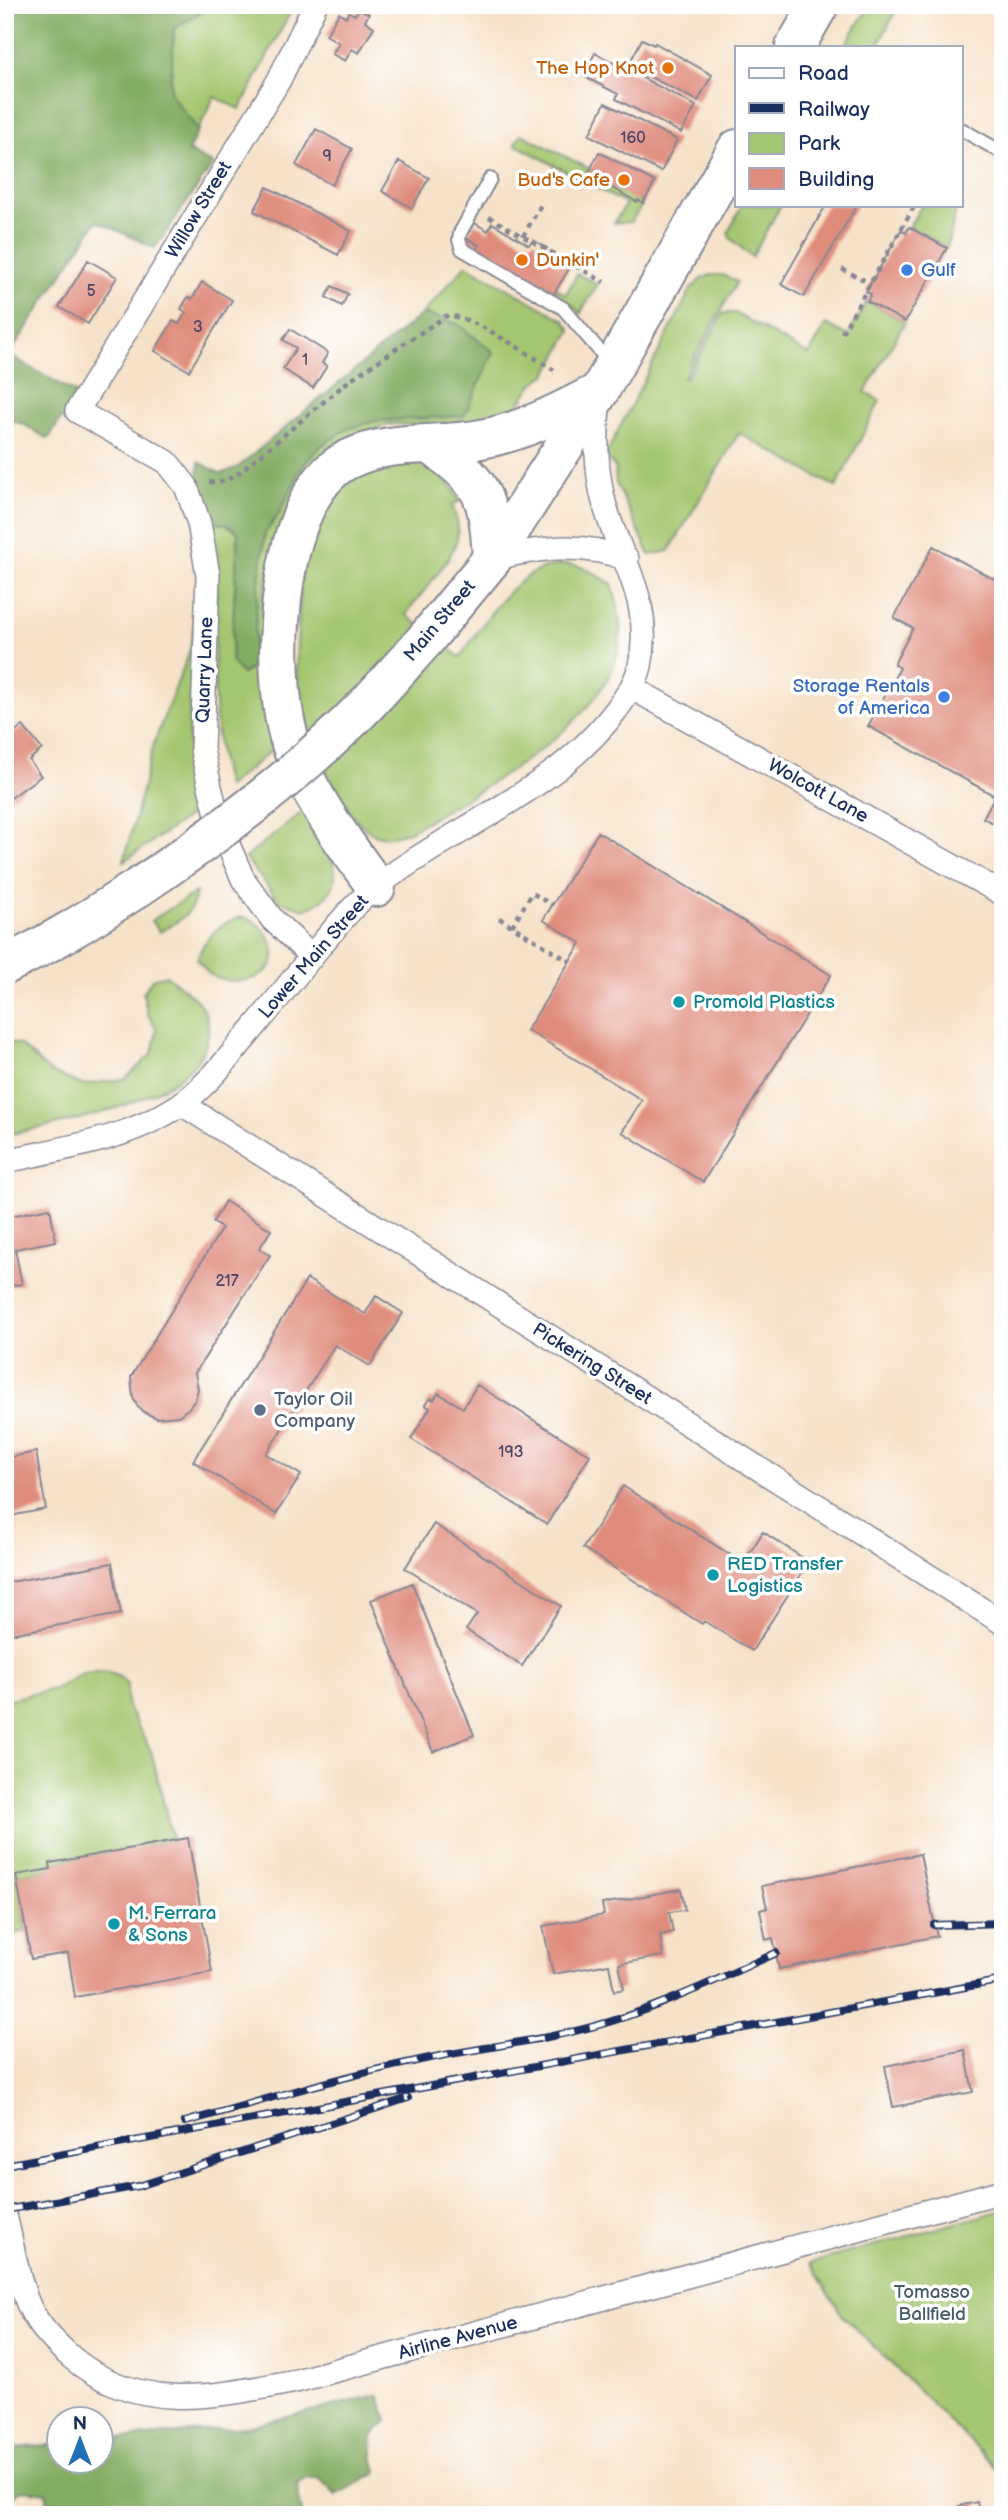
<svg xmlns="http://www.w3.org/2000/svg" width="1008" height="2520" font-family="'Balsamiq Sans',sans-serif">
	<rect width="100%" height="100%" fill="#fff"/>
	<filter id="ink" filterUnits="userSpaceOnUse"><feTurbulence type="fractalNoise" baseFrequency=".0143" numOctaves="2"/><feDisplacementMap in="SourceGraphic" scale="14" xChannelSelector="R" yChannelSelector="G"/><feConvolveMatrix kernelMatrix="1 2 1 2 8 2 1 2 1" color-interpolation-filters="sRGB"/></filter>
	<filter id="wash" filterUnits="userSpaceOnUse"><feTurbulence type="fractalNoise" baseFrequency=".00686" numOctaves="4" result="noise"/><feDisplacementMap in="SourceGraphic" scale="28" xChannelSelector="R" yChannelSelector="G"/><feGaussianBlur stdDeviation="1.57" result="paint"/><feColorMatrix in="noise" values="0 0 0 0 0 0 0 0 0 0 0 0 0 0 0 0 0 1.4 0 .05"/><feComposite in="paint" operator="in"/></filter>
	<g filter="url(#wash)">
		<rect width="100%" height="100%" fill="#f6e2c9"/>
		<!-- green -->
		<path fill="#a4c670" stroke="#607a67" stroke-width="2" d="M 212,5 L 294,5 L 240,109 L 214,97 L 198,130 L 170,94 L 174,29 Z
			M 870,5 L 899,5 L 877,47 L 846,47 L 845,45 Z
			M 521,134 L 590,169 L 588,174 L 593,178 L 643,203 L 631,222 L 614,223 L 626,204 L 515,144 Z
			M 742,205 L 781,205 L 752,257 L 730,238 L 728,233 Z
			M 922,205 L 957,205 L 947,248 L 909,227 Z
			M 466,265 L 564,320 L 571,330 L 547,374 L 534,383 L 514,410 L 468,422 L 436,425 L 390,424 L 350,437 L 327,449 L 308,473 L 281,527 L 263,597 L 264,654 L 278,745 L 227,787 C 207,717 216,622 218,548 L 206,522 L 226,524 L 238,532 L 231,661 L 257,600 L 265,533 L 278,515 L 303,465 L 321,446 L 347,429 L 375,421 L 406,418 L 457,325 L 423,313 Z
			M 577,274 L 598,284 L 580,314 L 571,304 L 554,296 L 557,289 L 566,294 Z
			M 711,275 L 723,275 L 737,282 L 683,378 L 687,377 L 723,313 L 735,313 L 809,355 L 826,324 L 848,336 L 867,301 L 905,322 L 865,392 L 880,401 L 836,487 L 739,433 L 669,551 L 650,555 L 616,483 L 615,467 L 605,456 L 691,289 L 702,278 Z
			M 410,460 C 439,470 445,475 460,501 L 452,505 C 454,512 457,519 458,526 C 461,556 421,590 406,615 L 460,657 C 488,619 521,554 578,566 C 589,568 601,578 612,584 C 620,610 624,636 615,662 C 590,734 476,792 413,829 C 402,834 389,839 377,835 C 344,825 302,722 297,690 C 295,668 297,648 298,626 C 300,609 299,590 302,573 C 308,541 328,497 355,477 C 371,465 391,464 410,460 Z
			M 195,618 L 188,739 L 201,808 L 124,861 L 154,743 L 190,650 Z
			M 305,810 C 325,846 361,887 305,909 L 279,901 L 245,858 Z
			M 196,892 C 192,916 180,920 160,932 L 151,921 Z
			M 243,917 C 254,920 257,923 265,932 C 296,970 243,993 211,975 C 206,971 201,964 197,959 C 204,939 222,920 243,917 Z
			M 166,975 C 179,986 203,1000 207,1018 C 224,1098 57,1124 5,1135 L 5,1041 L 20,1045 L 50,1072 L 82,1085 L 125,1079 L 152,1054 L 157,1030 L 147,1013 L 143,993 L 152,979 Z
			M 105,1671 L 120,1677 L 127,1685 L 127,1706 L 151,1751 L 173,1841 L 50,1863 L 51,1869 L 17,1875 L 26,1931 L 5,1936 L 5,1700 L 55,1689 L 83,1673 Z
			M 1003,2210 L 1003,2480 L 993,2464 L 843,2316 L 810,2263 Z"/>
		<!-- forest -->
		<path fill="#83ab62" stroke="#4f6d60" stroke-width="2" d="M 5,5 L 212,5 L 174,29 L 170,93 L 198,130 L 188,151 L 213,164 L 155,248 L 97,221 L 9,355 L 77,394 L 48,439 L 23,424 L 5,419 Z
			M 423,313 L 457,324 L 494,352 L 464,416 L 375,421 L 347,429 L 321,446 L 303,465 L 278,515 L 265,533 L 257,600 L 253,668 L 242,674 L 231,661 L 238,532 L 226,524 L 206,522 L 197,501 L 199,462 L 221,474 L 238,467 Z
			M 378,2395 L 388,2420 L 373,2434 L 373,2456 L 377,2473 L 336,2495 L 319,2478 L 307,2478 L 297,2484 L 298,2498 L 302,2510 L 300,2515 L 50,2515 L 46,2493 L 22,2490 L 5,2500 L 5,2449 L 59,2444 L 60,2460 L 102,2460 L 102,2440 L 245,2427 Z"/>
		<g id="blocks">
			<!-- building -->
			<path fill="#df8c7d" d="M 359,9 L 369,14 L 365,21 L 374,27 L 359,53 L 352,49 L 345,61 L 332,54 L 339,43 L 326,35 L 339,13 L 346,17 L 349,12 L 355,15 Z
				M 642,39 L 654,45 L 655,43 L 712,75 L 698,101 L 628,66 Z
				M 595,53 L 696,106 L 681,133 L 616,99 L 618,94 L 583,76 Z
				M 605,103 L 677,140 L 661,172 L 589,135 Z
				M 316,129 L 352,149 L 332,185 L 296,165 Z
				M 599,152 L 655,182 L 643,203 L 638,200 L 637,202 L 588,174 Z
				M 399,161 L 429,178 L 412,208 L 382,191 Z
				M 267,187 L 351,231 L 338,255 L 254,211 Z
				M 826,205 L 857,205 L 804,297 L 781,284 Z
				M 475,223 L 488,231 L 492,223 L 529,245 L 533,240 L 547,248 L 544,252 L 570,267 L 552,297 L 475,253 L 479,245 L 466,238 Z
				M 909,227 L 947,248 L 905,322 L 867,301 L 871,294 L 866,292 L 901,230 L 906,233 Z
				M 88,260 L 117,277 L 88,324 L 59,307 Z
				M 202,282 L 232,300 L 189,371 L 155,351 L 173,321 L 179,324 L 186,312 L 181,309 L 188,297 L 192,299 Z
				M 332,286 L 348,294 L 342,306 L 326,297 Z
				M 290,329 L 328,353 L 322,363 L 327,366 L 313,388 L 283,369 L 296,348 L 283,340 Z
				M 933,546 L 1003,584 L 1003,828 L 983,818 L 995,796 L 868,726 L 900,668 L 894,664 L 913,628 L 894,618 Z
				M 23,726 L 42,749 L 29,760 L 41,776 L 5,802 L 5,727 L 11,735 Z
				M 598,832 L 831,975 L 703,1182 L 622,1132 L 642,1100 L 527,1030 L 581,943 L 543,920 Z
				M 225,1201 L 271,1230 L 259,1249 L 270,1255 L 195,1373 L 198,1389 L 195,1400 L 188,1409 L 178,1416 L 157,1418 L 147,1414 L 138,1407 L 133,1398 L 131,1377 L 222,1228 L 213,1222 Z
				M 50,1208 L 56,1241 L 15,1249 L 22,1284 L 5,1287 L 5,1217 Z
				M 307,1279 L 365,1314 L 376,1296 L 403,1313 L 370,1366 L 335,1345 L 266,1454 L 301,1475 L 276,1514 L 193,1461 Z
				M 477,1385 L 590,1455 L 547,1524 L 411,1439 L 430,1408 L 425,1405 L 430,1398 L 434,1400 L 438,1393 L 463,1408 Z
				M 36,1452 L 46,1509 L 5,1517 L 5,1458 Z
				M 623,1486 L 743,1563 L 763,1532 L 809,1562 L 752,1651 L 704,1621 L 702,1624 L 583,1548 Z
				M 434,1524 L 561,1606 L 522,1666 L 466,1630 L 477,1614 L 405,1568 Z
				M 112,1563 L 121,1614 L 5,1635 L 5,1583 Z
				M 412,1583 L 474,1735 L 433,1752 L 371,1600 Z
				M 188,1838 L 212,1972 L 75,1997 L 68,1953 L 31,1959 L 16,1875 L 51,1869 L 50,1863 Z
				M 920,1854 L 937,1936 L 779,1969 L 773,1938 L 766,1940 L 760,1910 L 767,1908 L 762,1886 Z
				M 681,1889 L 685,1910 L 669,1912 L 673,1932 L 660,1935 L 663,1956 L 619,1964 L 624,1989 L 614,1991 L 609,1964 L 553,1974 L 543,1926 L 604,1915 L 602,1904 Z
				M 965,2050 L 973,2092 L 893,2107 L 885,2066 Z
				M 977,2502 L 980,2515 L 961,2515 L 959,2506 Z"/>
		</g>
	</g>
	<g filter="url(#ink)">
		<use href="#blocks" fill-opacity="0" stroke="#888894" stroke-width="2"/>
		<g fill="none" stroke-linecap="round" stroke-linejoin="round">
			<defs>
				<path id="service" d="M 961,129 L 1003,153
					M 490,179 L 460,233 L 459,240 L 462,249 L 563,308 L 609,362"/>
				<path id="minor" d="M 492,559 C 538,548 581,541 627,559
					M 632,688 L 1003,894
					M 312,957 L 272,919 L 243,879 L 220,826 L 210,787 L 202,750 L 208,575 L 199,523 L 186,486 L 167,462 L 77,411 L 279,80 L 315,5
					M 182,1104 L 1003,1623
					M 5,1161 C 64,1148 127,1140 178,1106 C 202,1090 222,1066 240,1044 C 264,1016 287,987 310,958 C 331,933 352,905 378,885 C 457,825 556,791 617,709 C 627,695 636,683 640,666 C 654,603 621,561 605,506 C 595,471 596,438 598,402
					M 5,2215 C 12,2243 18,2283 30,2308 C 39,2327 55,2343 71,2357 C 139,2415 217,2396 296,2381 L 1003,2191"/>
				<path id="trunk" d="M 795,47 L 819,5
					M 430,444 C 484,484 488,492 492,559
					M 425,640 L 492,559 L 599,392 L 737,149
					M 376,887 C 345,843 306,793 290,741 C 269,674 274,497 347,460 C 390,438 435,448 481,439 C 523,432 562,411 599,392"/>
			</defs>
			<!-- service casing -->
			<use href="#service" stroke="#888894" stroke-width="16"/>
			<!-- minor casing -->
			<use href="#minor" stroke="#888894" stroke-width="26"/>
			<!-- trunk casing -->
			<use href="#trunk" stroke="#888894" stroke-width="42"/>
			<!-- path -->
			<path stroke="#888894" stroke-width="4.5" stroke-dasharray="5 5" stroke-linecap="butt" d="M 489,217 L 604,282
				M 523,236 L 541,205
				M 842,269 L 870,283
				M 842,333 L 915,205
				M 209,482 L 219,482 L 234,477 L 351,379 L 446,316 C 467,312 532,357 554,370
				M 499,918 L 569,961
				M 512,926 L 532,893 L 552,905"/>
			<!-- service -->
			<use href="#service" stroke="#fff" stroke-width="12"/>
			<!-- minor -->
			<use href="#minor" stroke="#fff" stroke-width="23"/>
			<!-- trunk -->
			<use href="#trunk" stroke="#fff" stroke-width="38"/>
			<defs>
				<path id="rail" d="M 934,1925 L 1003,1923
					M 185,2122 C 262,2101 338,2077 416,2061 C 480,2047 546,2041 609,2022 C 666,2004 721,1978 776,1953
					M 5,2165 L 1003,1980
					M 5,2210 L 139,2186 L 408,2098"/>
			</defs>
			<!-- rail casing -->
			<use href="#rail" stroke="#1b2f5e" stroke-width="8"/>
			<!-- rail -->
			<use href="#rail" stroke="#fff" stroke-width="5" stroke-dasharray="16" stroke-linecap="butt"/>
			<defs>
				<path id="trunk-bridge" d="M 5,965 C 52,943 96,915 139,887 C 220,833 299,774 367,704 C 387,683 406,661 425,640"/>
			</defs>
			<!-- trunk-bridge casing -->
			<use href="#trunk-bridge" stroke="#888894" stroke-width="42" stroke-linecap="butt"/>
			<!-- trunk-bridge -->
			<use href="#trunk-bridge" stroke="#fff" stroke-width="38"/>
		</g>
	</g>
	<!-- markers -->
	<g fill="#e8710a" stroke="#fff" stroke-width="2.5">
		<circle cx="668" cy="68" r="7"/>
		<circle cx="624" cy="180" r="7"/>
		<circle cx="522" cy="260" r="7"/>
	</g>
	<g fill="#3f7fe0" stroke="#fff" stroke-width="2.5">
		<circle cx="907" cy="270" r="7"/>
		<circle cx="944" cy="697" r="7"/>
	</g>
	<g fill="#0f9aa8" stroke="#fff" stroke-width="2.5">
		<circle cx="679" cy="1002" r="7"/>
		<circle cx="713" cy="1575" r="7"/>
		<circle cx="114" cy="1924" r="7"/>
	</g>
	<circle fill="#5c6f8a" stroke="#fff" stroke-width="2.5" cx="260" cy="1410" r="7"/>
	<g text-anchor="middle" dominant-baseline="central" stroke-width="7" stroke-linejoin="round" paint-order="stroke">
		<!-- number labels -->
		<g font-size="16" fill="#4c4666">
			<text x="633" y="138">160</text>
			<text x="327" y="156">9</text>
			<text x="91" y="291">5</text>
			<text x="198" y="327">3</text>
			<text x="305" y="360">1</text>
			<text x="227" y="1281">217</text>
			<text x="511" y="1452">193</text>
		</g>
		<!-- food labels -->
		<g font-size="19" fill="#c56008" stroke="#fff" text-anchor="end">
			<text x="654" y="68">The Hop Knot</text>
			<text x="610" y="180">Bud's Cafe</text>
			<text x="536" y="260" text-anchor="start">Dunkin'</text>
		</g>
		<!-- street labels -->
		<g font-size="19" fill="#1b2f5e" stroke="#fff">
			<text transform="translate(199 210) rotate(-59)">Willow Street</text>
			<text transform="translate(440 621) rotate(-50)">Main Street</text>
			<text transform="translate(205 670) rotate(-88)">Quarry Lane</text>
			<text transform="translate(818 791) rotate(29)">Wolcott Lane</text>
			<text transform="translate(314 957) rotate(-49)">Lower Main Street</text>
			<text transform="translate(592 1364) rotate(32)">Pickering Street</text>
			<text transform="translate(458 2338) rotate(-15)">Airline Avenue</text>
		</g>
		<!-- shop labels -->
		<g font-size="19" fill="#366cbe" stroke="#fff" text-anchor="start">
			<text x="921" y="270">Gulf</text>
			<text x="930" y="686" text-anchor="end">Storage Rentals<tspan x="930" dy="22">of America</tspan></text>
		</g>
		<!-- culture labels -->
		<g font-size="19" fill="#0d838f" stroke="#fff" text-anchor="start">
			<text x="693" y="1002">Promold Plastics</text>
			<text x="727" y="1564">RED Transfer<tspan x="727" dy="22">Logistics</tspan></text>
			<text x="128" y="1913">M. Ferrara<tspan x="128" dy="22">&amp; Sons</tspan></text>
		</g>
		<!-- service labels -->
		<g font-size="19" fill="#4e5e75" stroke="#fff" text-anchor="start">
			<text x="274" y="1399">Taylor Oil<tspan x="274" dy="22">Company</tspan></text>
		</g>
		<!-- park labels -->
		<g font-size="19" fill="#445c63" stroke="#fff">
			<text x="932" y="2292">Tomasso<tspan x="932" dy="22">Ballfield</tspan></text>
		</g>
	</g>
	<!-- margin -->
	<rect width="1008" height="2520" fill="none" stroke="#fff" stroke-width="28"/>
	<!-- legend -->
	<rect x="735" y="46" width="228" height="161" fill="#ffffff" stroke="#a4acbf" stroke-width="2"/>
	<rect x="749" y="68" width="35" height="10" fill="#ffffff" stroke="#a4acbf" stroke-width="2"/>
	<text x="798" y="80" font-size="21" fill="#1b2f5e">Road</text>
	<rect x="749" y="103" width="35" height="10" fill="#1b2f5e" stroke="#a4acbf" stroke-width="2"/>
	<text x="798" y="116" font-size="21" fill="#1b2f5e">Railway</text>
	<rect x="749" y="133" width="35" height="21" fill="#a4c670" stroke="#a4acbf" stroke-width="2"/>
	<text x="798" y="150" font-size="21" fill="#1b2f5e">Park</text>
	<rect x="749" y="168" width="35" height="21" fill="#df8c7d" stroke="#a4acbf" stroke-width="2"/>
	<text x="798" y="186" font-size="21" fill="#1b2f5e">Building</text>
	<!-- north arrow -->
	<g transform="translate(80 2440)"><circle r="33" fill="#ffffff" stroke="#a4acbf" stroke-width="2"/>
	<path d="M0-5L12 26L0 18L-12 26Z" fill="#1f6fb2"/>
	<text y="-10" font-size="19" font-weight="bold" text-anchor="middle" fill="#1b2f5e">N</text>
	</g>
</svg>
